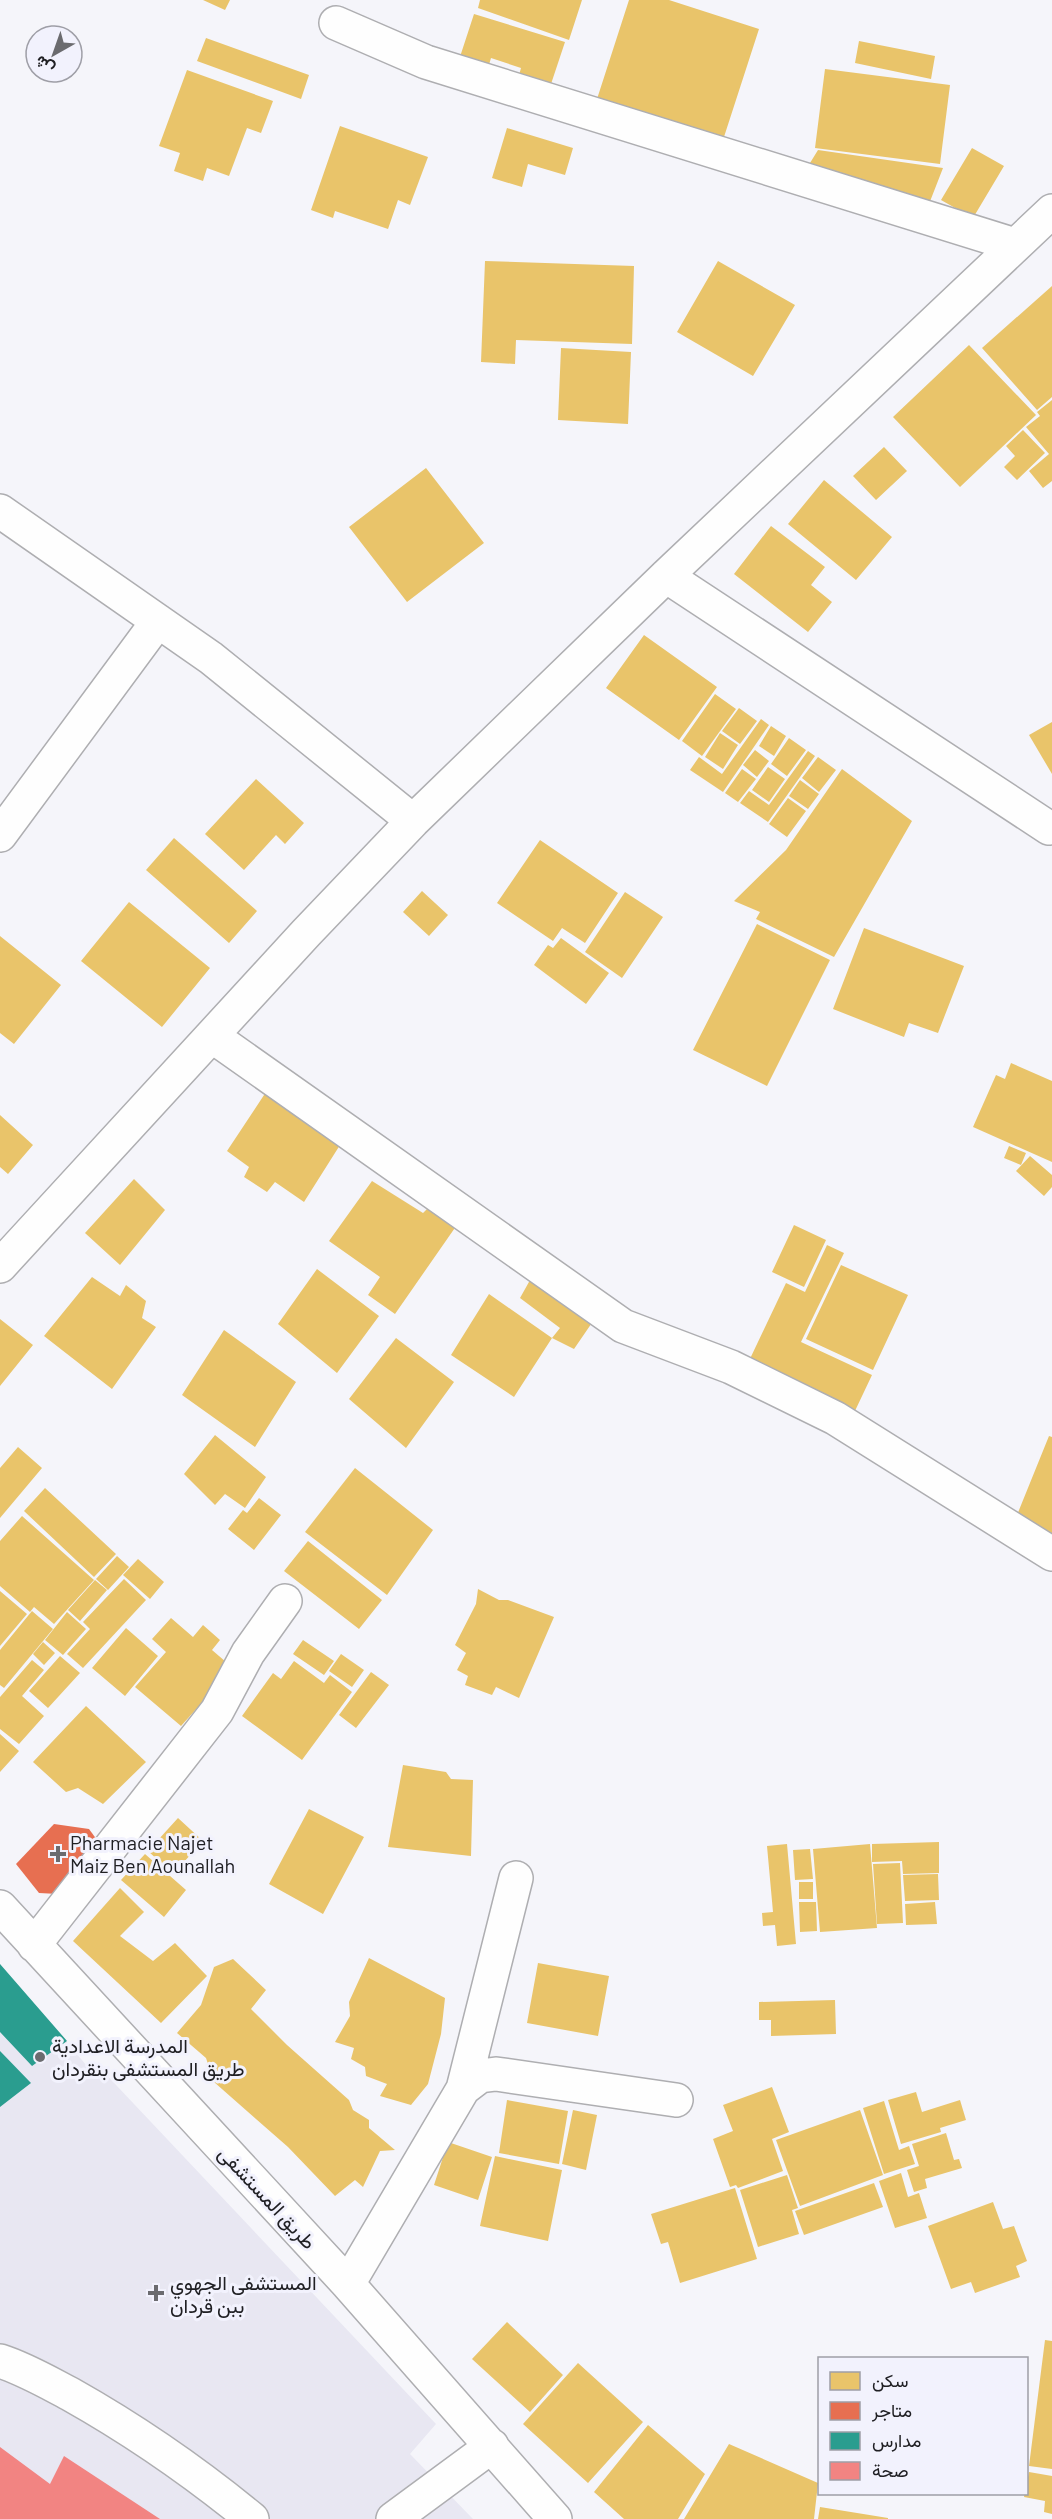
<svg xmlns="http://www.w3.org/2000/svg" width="1052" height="2519" font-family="Barlow,Vazirmatn,sans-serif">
	<rect width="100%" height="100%" fill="#f5f5fa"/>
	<!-- built -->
	<path fill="#e8e7f2" d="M 0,1964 L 93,2073 L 100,2068 L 436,2424 L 410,2454 L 473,2519 L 0,2519 Z"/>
	<!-- homes -->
	<path fill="#e9c46a" d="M 203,0 L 230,0 L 225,10 Z
		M 480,0 L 582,0 L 569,40 L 478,8 Z
		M 629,0 L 669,0 L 759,29 L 723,140 L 597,99 Z
		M 474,14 L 565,42 L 547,96 L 516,86 L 521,68 L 491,58 L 485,78 L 456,69 Z
		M 206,38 L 309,75 L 301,99 L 197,61 Z
		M 859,41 L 935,56 L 931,79 L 855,63 Z
		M 825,69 L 950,85 L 940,164 L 815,148 Z
		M 187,70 L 273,101 L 261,133 L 247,128 L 229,176 L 207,168 L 203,181 L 174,171 L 180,153 L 159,146 Z
		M 340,126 L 428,157 L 410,205 L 398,200 L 388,229 L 335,211 L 333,218 L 311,210 Z
		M 507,128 L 573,148 L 565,175 L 528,164 L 522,187 L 492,178 Z
		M 972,148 L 1004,166 L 973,218 L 941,200 Z
		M 818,150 L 943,168 L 929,204 L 810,163 Z
		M 485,261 L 634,266 L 632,344 L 516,340 L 515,364 L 481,362 Z
		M 718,261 L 795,305 L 753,376 L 677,332 Z
		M 1052,286 L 1052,397 L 1037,410 L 982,348 Z
		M 969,345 L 1036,415 L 960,487 L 893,417 Z
		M 561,348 L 631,352 L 628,424 L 558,420 Z
		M 1052,400 L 1052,481 L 1043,488 L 1029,471 L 1049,454 L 1026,427 L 1040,416 L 1037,412 Z
		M 1023,430 L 1045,453 L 1017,480 L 1004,467 L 1015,456 L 1006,446 Z
		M 884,447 L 907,471 L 876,500 L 853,476 Z
		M 426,468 L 484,543 L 407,602 L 349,527 Z
		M 824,480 L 892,537 L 856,580 L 788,524 Z
		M 771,526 L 825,567 L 811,585 L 832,602 L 808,632 L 734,574 Z
		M 644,635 L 717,687 L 679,740 L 606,688 Z
		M 715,694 L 736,709 L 702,756 L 682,741 Z
		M 739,708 L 757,721 L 740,744 L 722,731 Z
		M 761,719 L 769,725 L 723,792 L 690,770 L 699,757 L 722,774 Z
		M 1052,722 L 1052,774 L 1029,735 Z
		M 771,726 L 786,736 L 774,756 L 759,746 Z
		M 720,733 L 738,745 L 723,769 L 705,757 Z
		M 789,738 L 806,750 L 787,776 L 771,764 Z
		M 755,750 L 769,761 L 757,777 L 743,765 Z
		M 808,751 L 815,756 L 768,822 L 740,803 L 749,791 L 769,805 Z
		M 818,757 L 836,770 L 819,792 L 802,778 Z
		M 768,767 L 785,779 L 769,802 L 752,790 Z
		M 742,769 L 756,779 L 738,802 L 725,793 Z
		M 842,769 L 912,821 L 834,957 L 756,919 L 760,912 L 734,901 L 786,850 Z
		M 256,779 L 304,823 L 285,844 L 276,835 L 244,870 L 205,834 Z
		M 800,780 L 819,794 L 808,809 L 789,796 Z
		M 788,798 L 806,811 L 787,837 L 769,824 Z
		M 174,838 L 257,911 L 229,943 L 146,870 Z
		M 540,840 L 618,893 L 585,943 L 562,928 L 553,941 L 497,903 Z
		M 422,891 L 448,915 L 429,936 L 403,912 Z
		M 625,892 L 663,917 L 622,978 L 585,952 Z
		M 129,902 L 210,968 L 162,1027 L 81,961 Z
		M 757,924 L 830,960 L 767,1086 L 693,1050 Z
		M 864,928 L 964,966 L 938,1033 L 909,1023 L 904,1037 L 833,1009 Z
		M 0,936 L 61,985 L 14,1044 L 0,1033 Z
		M 561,938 L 609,973 L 586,1004 L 534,965 L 548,945 L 553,948 Z
		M 1011,1063 L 1052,1081 L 1052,1162 L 973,1127 L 996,1075 L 1005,1079 Z
		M 266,1092 L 340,1145 L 304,1202 L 275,1182 L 267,1192 L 244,1177 L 249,1167 L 227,1151 Z
		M 0,1115 L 33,1145 L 8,1174 L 0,1167 Z
		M 1009,1146 L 1026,1153 L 1021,1165 L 1004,1158 Z
		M 1030,1156 L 1052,1175 L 1052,1187 L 1044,1196 L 1016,1171 Z
		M 134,1179 L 165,1210 L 120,1265 L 85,1233 Z
		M 372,1181 L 423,1213 L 433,1203 L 459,1222 L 395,1314 L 368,1295 L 380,1277 L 329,1241 Z
		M 794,1225 L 826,1240 L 804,1287 L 772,1272 Z
		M 827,1245 L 844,1253 L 801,1342 L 872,1375 L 854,1413 L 748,1363 L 786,1283 L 805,1292 Z
		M 841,1265 L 908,1295 L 873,1370 L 806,1339 Z
		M 317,1269 L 379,1316 L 337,1373 L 278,1324 Z
		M 534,1273 L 598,1314 L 574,1349 L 552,1338 L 514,1397 L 451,1355 L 489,1294 L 552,1338 L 560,1328 L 520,1298 Z
		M 92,1277 L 120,1296 L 126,1285 L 146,1301 L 142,1318 L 156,1327 L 112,1389 L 44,1336 Z
		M 0,1319 L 33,1345 L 0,1386 Z
		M 224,1330 L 296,1382 L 255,1447 L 182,1395 Z
		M 396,1338 L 454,1382 L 406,1448 L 349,1399 Z
		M 215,1435 L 266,1477 L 245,1508 L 225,1494 L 215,1505 L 184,1474 Z
		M 1049,1436 L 1052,1437 L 1052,1535 L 1015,1520 Z
		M 18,1447 L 42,1468 L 0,1518 L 0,1468 Z
		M 355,1468 L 433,1530 L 387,1595 L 305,1532 Z
		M 45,1488 L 116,1554 L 94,1577 L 24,1511 Z
		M 259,1498 L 281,1515 L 254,1550 L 228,1529 L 243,1510 L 247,1513 Z
		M 22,1516 L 94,1580 L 54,1624 L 34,1607 L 30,1612 L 0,1586 L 0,1541 Z
		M 308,1541 L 382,1600 L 359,1629 L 284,1571 Z
		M 117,1556 L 129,1567 L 108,1590 L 96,1579 Z
		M 138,1559 L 164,1582 L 150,1599 L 123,1575 Z
		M 124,1579 L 146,1600 L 83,1668 L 67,1654 L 90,1629 L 83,1622 Z
		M 95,1580 L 107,1590 L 80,1621 L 68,1610 Z
		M 478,1589 L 499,1600 L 508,1600 L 554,1617 L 519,1698 L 496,1687 L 492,1695 L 465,1685 L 468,1676 L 457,1670 L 466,1653 L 455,1645 L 476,1604 Z
		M 0,1591 L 27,1614 L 0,1646 Z
		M 32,1611 L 53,1629 L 4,1688 L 0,1685 L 0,1650 Z
		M 67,1612 L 86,1629 L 63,1655 L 45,1640 Z
		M 171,1618 L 193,1637 L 203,1625 L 220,1640 L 212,1650 L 233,1668 L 181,1726 L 135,1687 L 166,1652 L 152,1639 Z
		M 126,1628 L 158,1656 L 125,1696 L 92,1668 Z
		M 303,1640 L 334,1661 L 324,1675 L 293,1654 Z
		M 43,1642 L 55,1653 L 44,1665 L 33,1654 Z
		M 341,1654 L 364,1670 L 352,1687 L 329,1671 Z
		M 60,1656 L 80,1673 L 48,1708 L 29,1691 Z
		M 32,1660 L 44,1670 L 22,1696 L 44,1716 L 19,1744 L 0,1729 L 0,1697 Z
		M 294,1661 L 324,1683 L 330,1675 L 352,1692 L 302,1760 L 242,1716 L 273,1673 L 281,1679 Z
		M 371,1672 L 389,1685 L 356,1728 L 339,1715 Z
		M 86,1706 L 146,1762 L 103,1804 L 78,1788 L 66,1792 L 33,1762 Z
		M 0,1734 L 19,1751 L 0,1772 Z
		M 403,1765 L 446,1772 L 451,1779 L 473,1780 L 471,1856 L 388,1847 Z
		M 309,1809 L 364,1837 L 323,1914 L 269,1884 Z
		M 178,1818 L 203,1841 L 173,1874 L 148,1851 Z
		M 939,1842 L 939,1873 L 903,1874 L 902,1861 L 872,1862 L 872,1844 Z
		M 787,1844 L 796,1944 L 777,1946 L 775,1925 L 763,1926 L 762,1913 L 773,1912 L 767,1846 Z
		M 870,1844 L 877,1928 L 820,1932 L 813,1849 Z
		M 810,1849 L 813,1879 L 795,1880 L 793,1850 Z
		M 145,1854 L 186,1890 L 164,1917 L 121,1880 Z
		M 900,1863 L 903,1923 L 877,1924 L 873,1864 Z
		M 938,1874 L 939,1900 L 905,1901 L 903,1875 Z
		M 799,1882 L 813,1882 L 813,1899 L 799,1899 Z
		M 120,1888 L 144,1912 L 120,1936 L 153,1961 L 175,1943 L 207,1976 L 161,2023 L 73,1941 Z
		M 799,1902 L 816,1902 L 817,1931 L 800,1932 Z
		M 935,1902 L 937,1924 L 906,1925 L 905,1904 Z
		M 369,1958 L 445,1998 L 441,2034 L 428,2084 L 411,2105 L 380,2096 L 387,2084 L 366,2076 L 365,2067 L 351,2059 L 354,2048 L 335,2042 L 350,2016 L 349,2002 Z
		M 233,1959 L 266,1990 L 251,2009 L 287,2045 L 349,2100 L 353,2110 L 369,2120 L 369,2128 L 395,2150 L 380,2151 L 363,2187 L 355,2180 L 335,2196 L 288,2147 L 214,2082 L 206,2058 L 177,2033 L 201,2005 L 214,1967 Z
		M 538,1963 L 609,1976 L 598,2036 L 527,2023 Z
		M 835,2000 L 836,2034 L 771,2036 L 771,2020 L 759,2020 L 759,2002 Z
		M 772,2087 L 789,2132 L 772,2139 L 783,2171 L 738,2188 L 736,2185 L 730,2187 L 713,2139 L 733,2131 L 723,2105 Z
		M 916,2092 L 922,2112 L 960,2100 L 966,2120 L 940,2128 L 941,2132 L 901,2144 L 888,2100 Z
		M 507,2100 L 568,2111 L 559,2164 L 499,2153 Z
		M 884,2101 L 899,2150 L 909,2146 L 915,2164 L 884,2174 L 863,2108 Z
		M 573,2110 L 597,2115 L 586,2170 L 562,2164 Z
		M 860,2110 L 883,2175 L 800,2206 L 776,2140 Z
		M 946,2133 L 954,2160 L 959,2159 L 962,2168 L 925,2179 L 927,2188 L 914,2192 L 907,2170 L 919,2166 L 912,2144 Z
		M 448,2142 L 492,2157 L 478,2200 L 434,2185 Z
		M 495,2156 L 562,2170 L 548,2241 L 480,2226 Z
		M 901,2173 L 908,2197 L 919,2193 L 927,2218 L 895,2228 L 879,2181 Z
		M 787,2175 L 798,2208 L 792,2210 L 799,2234 L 758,2247 L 740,2190 Z
		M 874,2183 L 883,2207 L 804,2235 L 795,2211 Z
		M 735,2188 L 757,2259 L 680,2283 L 668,2242 L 661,2244 L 651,2214 Z
		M 993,2202 L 1003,2229 L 1014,2226 L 1027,2261 L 1016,2266 L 1020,2277 L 975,2293 L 971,2282 L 951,2289 L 928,2226 Z
		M 507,2322 L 563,2375 L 530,2412 L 472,2359 Z
		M 1045,2340 L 1052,2341 L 1052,2469 L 1029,2466 Z
		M 578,2363 L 643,2422 L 588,2483 L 523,2424 Z
		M 648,2425 L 705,2474 L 678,2519 L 624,2519 L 594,2492 Z
		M 729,2444 L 818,2483 L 814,2519 L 684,2519 Z
		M 1029,2472 L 1052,2476 L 1052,2514 L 1044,2512 L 1045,2501 L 1024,2497 Z
		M 820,2507 L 888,2518 L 888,2519 L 818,2519 Z"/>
	<!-- shops -->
	<path fill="#e76f51" d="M 54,1824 L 89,1829 L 100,1844 L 58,1894 L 39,1893 L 16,1864 Z"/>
	<!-- schools -->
	<path fill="#2a9d8f" d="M 0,1964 L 67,2041 L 32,2066 L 0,2032 Z
		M 0,2051 L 31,2083 L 0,2107 Z"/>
	<!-- health -->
	<path fill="#f28482" d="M 0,2447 L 50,2484 L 64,2456 L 160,2519 L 0,2519 Z"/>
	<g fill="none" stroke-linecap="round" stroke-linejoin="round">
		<defs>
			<path id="minor" d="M 336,23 L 426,62 L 1015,245
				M 0,511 L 211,658 L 413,821
				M 666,576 L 1049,828
				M 0,835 L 158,621
				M 212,1036 L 623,1326 L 731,1367 L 835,1418 L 1052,1554
				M 0,1266 L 306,933 L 413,821 L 666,576 L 1052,211
				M 0,1907 L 348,2284 L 555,2519
				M 34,1945 L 217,1711 L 248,1653 L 285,1601
				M 463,2089 L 516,1878
				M 348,2284 L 463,2089 L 480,2076 L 496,2074 L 676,2100
				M 0,2361 C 25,2369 47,2382 70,2394 C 134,2430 196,2473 252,2519
				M 393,2519 L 492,2446"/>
		</defs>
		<!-- minor casing -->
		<use href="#minor" stroke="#aeaeb1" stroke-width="36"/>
		<!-- minor -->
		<use href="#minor" stroke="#fefefe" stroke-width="33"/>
	</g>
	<!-- markers -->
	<g fill="#6b6b6f" stroke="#f2f2fd" stroke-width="2">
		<path d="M55 1845h6v6h6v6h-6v6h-6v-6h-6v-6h6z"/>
		<circle cx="40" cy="2057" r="6"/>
		<path d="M153 2284h6v6h6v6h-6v6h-6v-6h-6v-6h6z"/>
	</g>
	<g text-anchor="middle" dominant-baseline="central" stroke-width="6" stroke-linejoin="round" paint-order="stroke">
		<!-- poi labels -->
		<g font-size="20" fill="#202024" stroke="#f2f2fd" text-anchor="start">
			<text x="70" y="1842">Pharmacie Najet<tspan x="70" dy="23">Maiz Ben Aounallah</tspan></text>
			<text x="52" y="2045">المدرسة الاعدادية<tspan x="52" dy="23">طريق المستشفى بنقردان</tspan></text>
			<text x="170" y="2282">المستشفى الجهوي<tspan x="170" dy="23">ببن قردان</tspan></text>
		</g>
		<!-- street labels -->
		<g font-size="20" fill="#202024" stroke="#f2f2fd">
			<text transform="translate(268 2197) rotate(47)">طريق المستشفى</text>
		</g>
	</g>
	<!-- legend -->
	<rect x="818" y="2357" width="210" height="138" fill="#f2f2fd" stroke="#9e9ea6" stroke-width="1.5"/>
	<rect x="830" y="2372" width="30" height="18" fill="#e9c46a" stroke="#9e9ea6" stroke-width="1.5"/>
	<text x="872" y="2387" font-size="18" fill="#202024">سكن</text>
	<rect x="830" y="2402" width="30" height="18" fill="#e76f51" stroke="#9e9ea6" stroke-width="1.5"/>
	<text x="872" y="2417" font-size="18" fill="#202024">متاجر</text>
	<rect x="830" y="2432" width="30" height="18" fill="#2a9d8f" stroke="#9e9ea6" stroke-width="1.5"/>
	<text x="872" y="2447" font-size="18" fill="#202024">مدارس</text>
	<rect x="830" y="2462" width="30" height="18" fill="#f28482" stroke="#9e9ea6" stroke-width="1.5"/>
	<text x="872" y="2477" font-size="18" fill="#202024">صحة</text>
	<!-- north arrow -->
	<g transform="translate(54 54) rotate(220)"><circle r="28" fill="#f2f2fd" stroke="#9e9ea6" stroke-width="1.5"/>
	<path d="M0-4.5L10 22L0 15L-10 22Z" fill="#6b6b6f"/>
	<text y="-9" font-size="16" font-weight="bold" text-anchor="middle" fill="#202024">ش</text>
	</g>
</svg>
